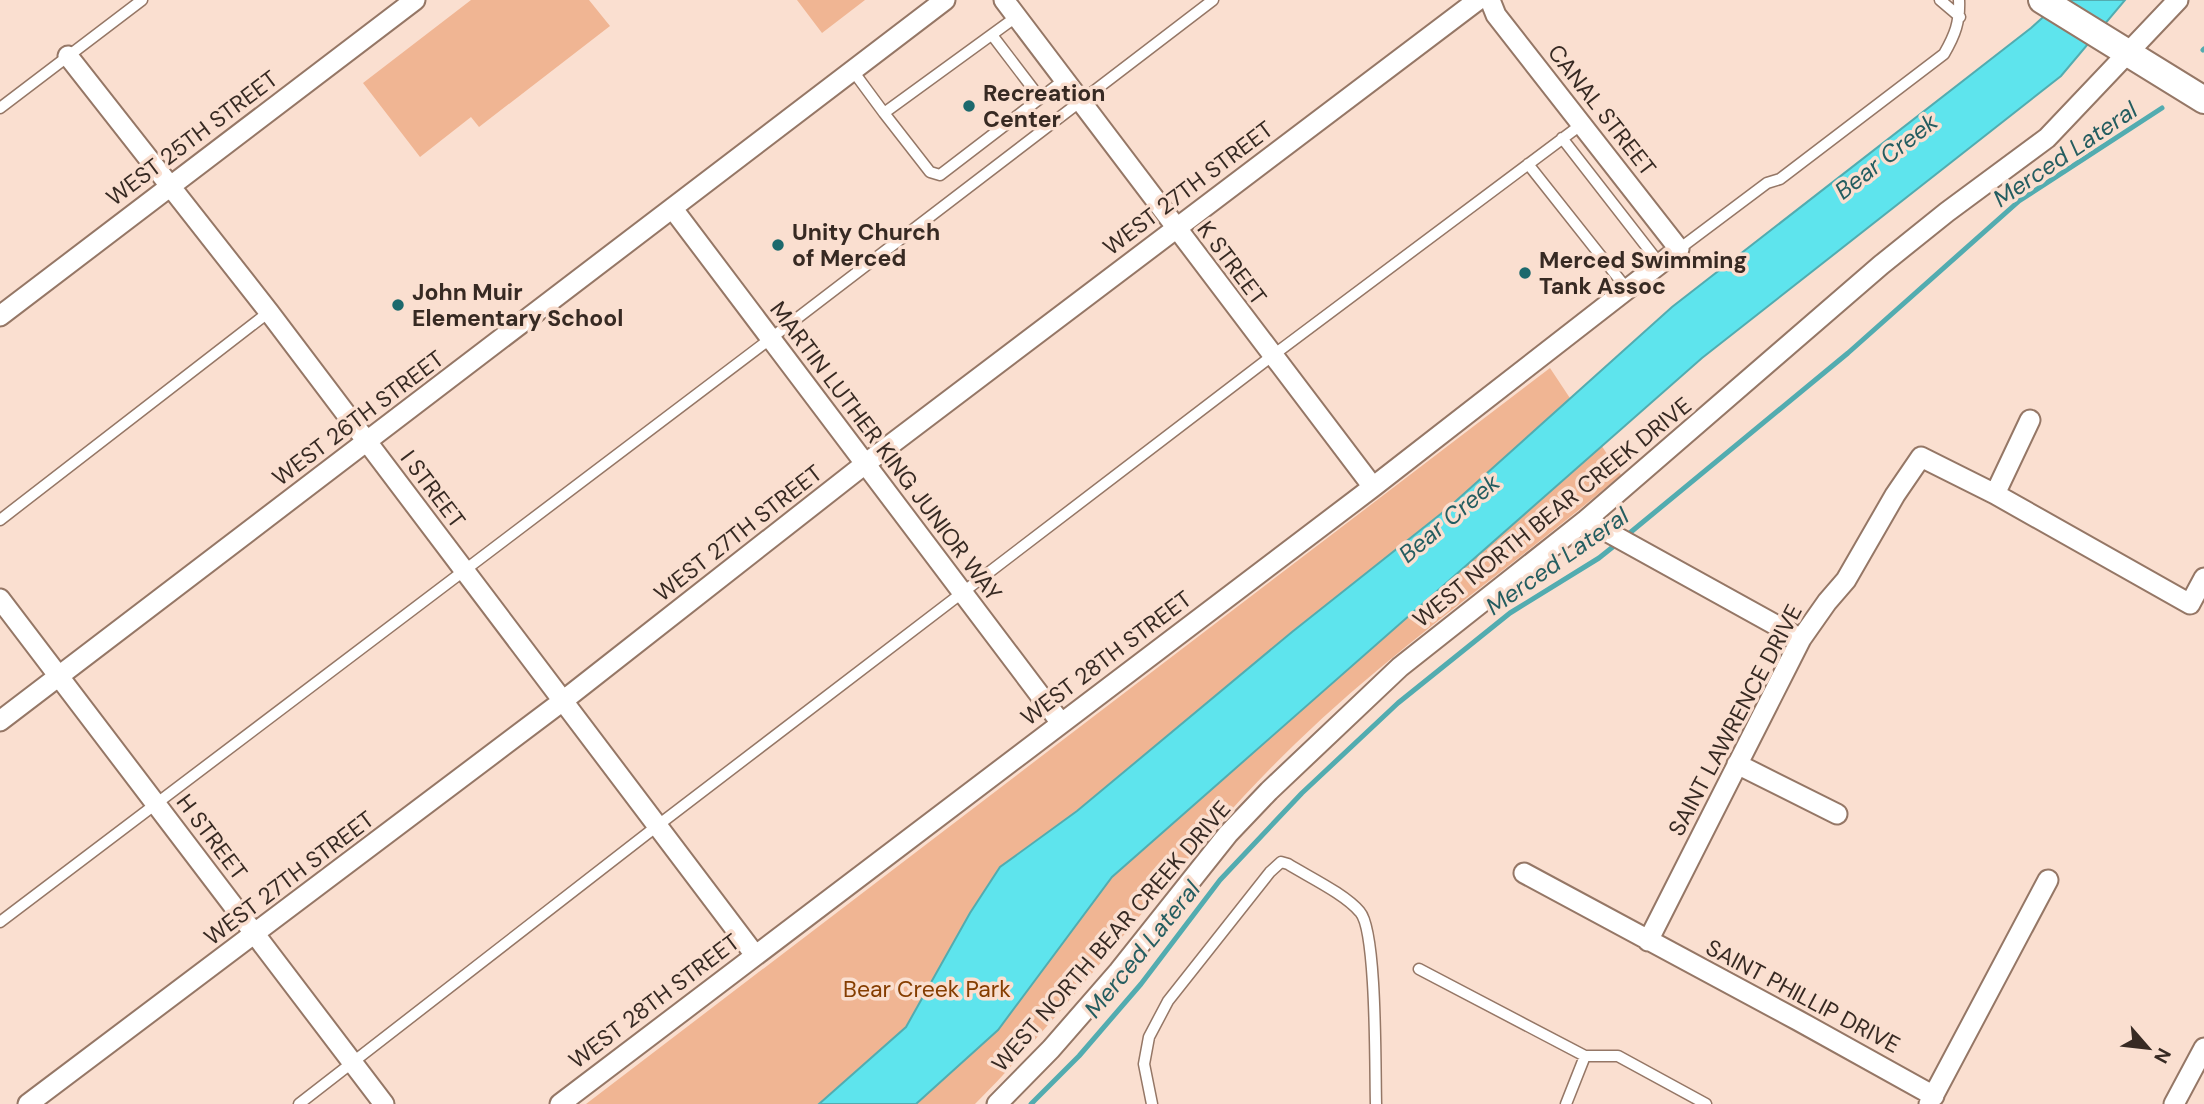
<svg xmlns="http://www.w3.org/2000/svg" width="2204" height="1104" font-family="'DM Sans',sans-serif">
	<rect width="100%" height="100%" fill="#fadfd0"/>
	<!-- green -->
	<path fill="#f0b593" d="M 471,0 L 589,0 L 610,26 L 479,127 L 471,117 L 420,157 L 363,83 Z
		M 797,0 L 865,0 L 822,33 Z
		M 1550,368 L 1621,475 C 1514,566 1396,646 1295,744 C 1179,856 1088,990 975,1104 L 586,1104 Z"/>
	<!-- water -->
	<path fill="#5ee4ed" stroke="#52acb0" stroke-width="2" d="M 2062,0 L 2125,0 L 2061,76 L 1702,358 L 1112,877 L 998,1030 L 916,1104 L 819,1104 L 906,1027 L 970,913 L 1000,867 L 1077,811 L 1292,632 L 1447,509 L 1672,307 L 2031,28 Z"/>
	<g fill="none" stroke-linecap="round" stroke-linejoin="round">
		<!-- stream -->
		<path stroke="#52acb0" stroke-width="5" d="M 2203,50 L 2204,49
			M 1626,536 L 1848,353 L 2019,201 L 2162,108
			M 1031,1104 L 1079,1056 L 1141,984 L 1220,880 L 1302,793 L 1398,703 L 1510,613 L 1599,558 L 1619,542"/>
		<defs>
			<path id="lane" d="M 1940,0 L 1960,17
				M 1016,17 L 884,113 L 930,172 L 940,175 L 1064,80
				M 992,35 L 1040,98
				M 853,71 L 884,113
				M 0,108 L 142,0
				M 1562,138 L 1660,264
				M 1528,164 L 1627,289
				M 1679,249 L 1767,183 L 1780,179 L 1944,54 C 1955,35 1960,22 1959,0
				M 0,520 L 269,312
				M 0,922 L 770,339 L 1213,0
				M 1419,969 L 1585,1056 L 1618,1056 L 1706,1104
				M 299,1104 L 657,826 L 1272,356 L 1582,124
				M 1152,1104 L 1144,1064 L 1149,1037 L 1168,1001 L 1270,872 L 1281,862 L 1288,864 C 1309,877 1345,894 1360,912 C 1377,931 1375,1071 1376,1104
				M 1566,1104 L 1585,1056"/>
			<path id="street" d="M 1004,0 L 1373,487
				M 68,56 L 269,312 L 755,955
				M 673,209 L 1061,723
				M 0,316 L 415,0
				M 1995,494 L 2030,420
				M 1586,520 L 1801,639
				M 0,599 L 384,1104
				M 0,721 L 945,0
				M 1737,764 L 1837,814
				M 1524,873 L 1799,1021 L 1934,1096
				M 1648,941 L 1801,639 L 1827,602 L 1846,580 L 1895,495 L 1921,457 L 1995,494 L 2190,604 L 2204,578
				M 28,1104 L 564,700 L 865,464 L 1478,0
				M 560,1104 L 1373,487 L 1679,249 L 1496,15 L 1490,0
				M 997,1104 L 1051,1049 L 1119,971 L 1228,834 L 1269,791 L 1400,667 L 1586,520 L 1881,265 L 1947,212 L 2047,138 L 2178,0
				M 1929,1104 L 2048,880
				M 2174,1104 L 2204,1048"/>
			<path id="secondary" d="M 2042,0 L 2204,100"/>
		</defs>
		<!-- lane casing -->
		<use href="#lane" stroke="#957766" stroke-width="13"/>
		<!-- street casing -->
		<use href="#street" stroke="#957766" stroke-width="23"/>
		<!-- secondary casing -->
		<use href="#secondary" stroke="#957766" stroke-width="30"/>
		<!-- lane -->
		<use href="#lane" stroke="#fff" stroke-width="10"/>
		<!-- street -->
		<use href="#street" stroke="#fff" stroke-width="19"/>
		<!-- secondary -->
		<use href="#secondary" stroke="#fff" stroke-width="26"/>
	</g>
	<!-- markers -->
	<g fill="#1c696d" stroke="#fadfd0" stroke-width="2.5">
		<circle cx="969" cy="106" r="7"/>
		<circle cx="778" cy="245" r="7"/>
		<circle cx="1525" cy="273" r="7"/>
		<circle cx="398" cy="305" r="7"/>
	</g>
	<g text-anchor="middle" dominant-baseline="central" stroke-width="7" stroke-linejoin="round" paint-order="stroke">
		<!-- poi labels -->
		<g font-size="23" font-weight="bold" fill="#372a23" stroke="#fadfd0" text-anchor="start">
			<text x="983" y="93">Recreation<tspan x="983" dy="26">Center</tspan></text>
			<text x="792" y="232">Unity Church<tspan x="792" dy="26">of Merced</tspan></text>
			<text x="1539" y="260">Merced Swimming<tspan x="1539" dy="26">Tank Assoc</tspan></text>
			<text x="412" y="292">John Muir<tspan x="412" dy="26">Elementary School</tspan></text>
		</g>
		<!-- street labels -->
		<g font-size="23" fill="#372a23" stroke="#fadfd0">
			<text transform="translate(1602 110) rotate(52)">CANAL STREET</text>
			<text transform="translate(192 138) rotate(-37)">WEST 25TH STREET</text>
			<text transform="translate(1188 188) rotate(-37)">WEST 27TH STREET</text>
			<text transform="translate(1232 263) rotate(53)">K STREET</text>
			<text transform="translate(358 418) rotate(-37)">WEST 26TH STREET</text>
			<text transform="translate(886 451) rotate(53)">MARTIN LUTHER KING JUNIOR WAY</text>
			<text transform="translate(433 489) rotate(53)">I STREET</text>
			<text transform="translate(1552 512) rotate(-39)">WEST NORTH BEAR CREEK DRIVE</text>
			<text transform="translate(738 533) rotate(-38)">WEST 27TH STREET</text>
			<text transform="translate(1106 658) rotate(-37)">WEST 28TH STREET</text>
			<text transform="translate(1735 720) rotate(-62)">SAINT LAWRENCE DRIVE</text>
			<text transform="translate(212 837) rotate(53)">H STREET</text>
			<text transform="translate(289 878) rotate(-37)">WEST 27TH STREET</text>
			<text transform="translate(1111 936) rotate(-49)">WEST NORTH BEAR CREEK DRIVE</text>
			<text transform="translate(1803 996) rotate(28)">SAINT PHILLIP DRIVE</text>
			<text transform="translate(654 1001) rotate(-37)">WEST 28TH STREET</text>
		</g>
		<!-- park labels -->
		<g font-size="23" fill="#853d00" stroke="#fadfd0">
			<text x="927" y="989">Bear Creek Park</text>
		</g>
		<!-- water labels -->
		<g font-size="24" font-style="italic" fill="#245d60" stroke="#fadfd0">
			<text transform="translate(2065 154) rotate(-34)">Merced Lateral</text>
			<text transform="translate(1886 156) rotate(-38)">Bear Creek</text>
			<text transform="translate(1449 518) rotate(-40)">Bear Creek</text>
			<text transform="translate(1557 561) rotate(-35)">Merced Lateral</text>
			<text transform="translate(1142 949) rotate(-51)">Merced Lateral</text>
		</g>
	</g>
	<!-- north arrow -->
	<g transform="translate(2148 1048) rotate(118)" stroke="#fadfd0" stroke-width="5" paint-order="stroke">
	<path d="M0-5L12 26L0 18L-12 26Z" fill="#372a23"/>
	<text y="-10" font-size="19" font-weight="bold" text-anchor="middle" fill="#372a23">N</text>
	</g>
</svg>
